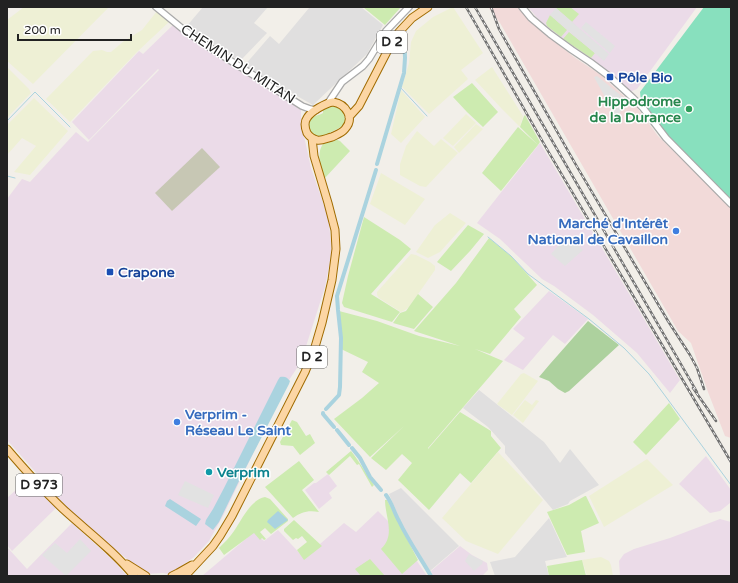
<svg xmlns="http://www.w3.org/2000/svg" width="738" height="583" font-family="'Varela Round',sans-serif">
	<rect width="100%" height="100%" fill="#f2efe9"/>
	<!-- residential -->
	<path fill="#e0dfdf" d="M 203,7 L 268,7 L 254,23 L 267,33 L 240,61 L 186,27 Z
		M 307,7 L 361,7 L 383,25 L 367,54 L 313,105 L 244,66 L 270,36 L 279,44 L 309,8 Z
		M 479,390 L 544,442 L 560,463 L 570,449 L 599,485 L 570,501 L 568,504 L 553,510 L 505,453 L 505,446 L 488,427 L 463,408 Z
		M 401,488 L 459,546 L 430,571 L 413,544 L 399,518 L 389,494 Z
		M 549,518 L 567,557 L 545,561 L 549,576 L 495,576 L 490,562 L 515,557 Z"/>
	<!-- commercial -->
	<path fill="#f2dad9" d="M 488,7 L 518,7 L 529,21 L 574,57 L 601,75 L 638,109 L 658,136 L 731,207 L 731,438 L 725,436 L 708,392 L 691,343 L 678,331 L 500,23 Z"/>
	<!-- industrial -->
	<path fill="#ebdbe8" d="M 528,7 L 697,7 L 637,89 L 632,91 L 629,91 L 600,66 L 562,40 L 539,20 Z
		M 173,25 L 301,110 L 301,122 L 311,168 L 328,217 L 332,250 L 325,287 L 301,362 L 287,383 L 223,516 L 209,541 L 194,557 L 173,572 L 168,574 L 163,573 L 146,574 L 80,522 L 7,440 L 7,199 L 22,179 L 30,182 L 76,132 L 88,142 L 159,70 L 158,69 L 89,140 L 72,122 L 139,51 L 143,54 Z
		M 540,143 L 680,380 L 670,393 L 637,353 L 593,315 L 554,286 L 542,279 L 523,261 L 500,239 L 477,223 Z
		M 549,291 L 588,319 L 565,344 L 553,335 L 523,370 L 504,360 L 525,338 L 513,329 Z
		M 706,456 L 731,490 L 730,503 L 720,511 L 710,513 L 679,484 Z
		M 328,474 L 337,486 L 329,493 L 332,498 L 319,509 L 305,490 L 314,483 L 316,483 Z
		M 27,480 L 41,494 L 56,508 L 12,551 L 7,545 L 7,498 Z
		M 378,511 L 394,527 L 427,576 L 202,576 L 254,532 L 264,541 L 278,530 L 304,558 L 344,523 L 356,532 Z
		M 720,519 L 731,522 L 731,576 L 620,576 L 619,561 L 624,554 L 634,549 L 670,538 Z
		M 72,523 L 115,562 L 127,576 L 7,576 L 7,547 L 27,569 Z
		M 460,546 L 472,555 L 487,563 L 488,570 L 482,576 L 433,576 L 431,571 Z"/>
	<!-- construction -->
	<path fill="#c7c7b4" d="M 202,148 L 220,167 L 172,211 L 155,193 Z"/>
	<!-- farmland -->
	<path fill="#eef0d5" d="M 24,7 L 109,7 L 33,84 L 7,61 L 7,20 Z
		M 453,7 L 483,53 L 461,70 L 468,79 L 429,114 L 402,87 L 409,63 L 411,42 L 416,31 L 433,17 Z
		M 157,11 L 170,21 L 137,52 L 70,122 L 46,99 L 93,51 L 102,50 L 107,52 L 111,52 L 124,41 L 142,30 Z
		M 7,67 L 29,89 L 31,93 L 7,118 Z
		M 492,67 L 523,116 L 520,127 L 502,109 L 475,80 Z
		M 401,90 L 425,117 L 401,143 L 391,134 Z
		M 34,98 L 68,131 L 30,175 L 14,172 L 36,146 L 22,138 L 7,155 L 7,125 Z
		M 466,114 L 476,123 L 453,146 L 443,138 Z
		M 476,124 L 483,129 L 459,153 L 454,147 Z
		M 417,131 L 434,146 L 441,139 L 458,153 L 426,187 L 420,186 L 400,175 L 400,164 L 406,146 Z
		M 381,173 L 425,199 L 405,225 L 370,204 Z
		M 450,213 L 466,223 L 440,252 L 428,258 L 416,252 L 435,225 Z
		M 411,254 L 416,255 L 430,262 L 435,266 L 435,270 L 409,307 L 405,310 L 401,312 L 379,298 L 377,295 L 377,292 Z
		M 524,373 L 538,381 L 512,415 L 497,404 L 521,374 Z
		M 525,400 L 532,405 L 536,400 L 539,401 L 523,423 L 513,415 Z
		M 498,452 L 543,500 L 498,554 L 466,541 L 442,518 Z
		M 647,459 L 673,485 L 604,527 L 589,496 Z
		M 601,557 L 609,561 L 611,565 L 613,576 L 587,576 L 582,560 Z"/>
	<!-- grass -->
	<path fill="#cdebb0" d="M 363,7 L 401,7 L 385,25 Z
		M 557,7 L 570,7 L 579,14 L 572,22 L 556,8 Z
		M 550,15 L 567,30 L 561,37 L 547,26 L 546,23 Z
		M 569,32 L 595,53 L 591,58 L 563,39 Z
		M 472,83 L 498,112 L 483,127 L 467,112 L 453,97 Z
		M 333,106 C 338,107 343,109 344,115 C 348,125 338,129 331,132 C 328,134 325,136 322,136 C 312,139 307,128 310,120 C 313,115 318,116 323,113 L 323,110 L 327,107 Z
		M 525,115 L 540,142 L 538,145 L 520,127 L 524,116 Z
		M 518,127 L 538,145 L 501,191 L 482,173 Z
		M 335,139 L 340,141 L 350,151 L 324,179 C 321,169 316,153 323,144 C 326,141 331,140 335,139 Z
		M 364,217 L 400,240 L 411,249 L 371,294 L 400,312 L 392,322 L 344,307 L 342,303 L 348,276 Z
		M 468,225 L 484,234 L 470,251 L 451,271 L 437,262 Z
		M 489,238 L 511,256 L 537,285 L 514,309 L 521,317 L 490,354 L 475,349 L 503,361 L 428,448 L 428,449 L 460,412 L 491,431 L 491,436 L 501,448 L 471,483 L 460,473 L 429,510 L 398,480 L 412,463 L 402,454 L 386,470 L 371,458 L 404,426 L 370,457 L 334,419 L 362,398 L 379,383 L 362,372 L 368,362 L 341,349 L 341,337 L 339,311 L 377,321 L 419,336 L 460,346 L 414,331 L 456,283 Z
		M 418,294 L 433,307 L 414,329 L 393,323 L 400,313 L 406,311 Z
		M 669,403 L 680,419 L 646,455 L 633,442 Z
		M 292,420 L 297,422 L 306,436 L 310,434 L 315,443 L 300,455 L 293,446 L 281,445 L 280,442 Z
		M 351,451 C 360,462 366,474 374,485 L 372,487 L 359,464 L 357,465 L 350,456 L 329,475 L 326,472 Z
		M 299,461 L 314,480 L 302,490 L 319,512 C 308,510 301,512 293,518 L 265,487 Z
		M 585,496 L 586,496 L 599,523 L 581,531 L 585,552 L 567,555 L 547,512 L 569,505 Z
		M 265,497 L 270,499 L 288,519 L 288,521 L 271,534 L 265,528 L 260,532 L 266,539 L 264,540 L 262,538 L 260,540 L 254,533 L 224,555 L 219,548 C 224,543 230,537 234,531 C 241,521 251,499 265,497 Z
		M 385,500 L 387,500 L 418,560 L 402,574 L 381,549 C 396,535 385,517 385,500 Z
		M 294,520 L 322,546 L 304,560 L 297,550 L 307,542 L 302,536 L 298,539 L 296,538 L 293,540 L 284,531 L 284,529 Z
		M 370,559 L 385,576 L 361,576 L 355,569 Z
		M 582,560 L 586,576 L 549,576 L 547,566 Z"/>
	<!-- forest -->
	<path fill="#add19e" d="M 588,321 L 619,345 L 569,391 L 565,393 L 558,389 L 549,381 L 539,377 L 550,364 Z"/>
	<!-- pitch -->
	<path fill="#88e0be" d="M 704,7 L 731,7 L 731,200 L 667,136 L 641,101 L 640,92 Z"/>
	<!-- parking -->
	<path fill="#e2e2e2" d="M 556,8 L 609,54 L 604,61 L 550,15 Z
		M 586,22 L 615,46 L 610,53 L 581,28 Z
		M 597,76 L 623,97 L 628,103 L 616,117 L 594,77 Z
		M 568,235 L 583,250 L 565,266 L 551,254 Z
		M 185,481 L 214,495 L 208,508 L 178,495 Z
		M 80,539 L 91,551 L 66,576 L 42,555 L 55,543 L 67,553 Z
		M 469,554 L 483,561 L 482,564 L 474,571 L 465,561 Z"/>
	<!-- water -->
	<path fill="#aad3df" d="M 280,377 C 285,376 287,377 290,381 L 289,384 L 238,483 L 219,522 L 213,530 L 205,524 L 206,520 L 213,509 L 224,488 L 278,380 Z
		M 170,499 L 201,519 L 196,526 L 165,506 L 167,501 Z
		M 278,511 L 288,520 L 275,529 L 267,522 L 268,520 Z"/>
	<g fill="none" stroke-linecap="round" stroke-linejoin="round">
		<!-- stream -->
		<path stroke="#aad3df" stroke-width="1" d="M 400,87 L 427,116
			M 7,121 L 35,92 L 70,127
			M 7,176 L 15,178
			M 488,237 L 511,256 L 528,274 L 589,319 L 624,348 L 649,374 L 731,485"/>
		<!-- canal -->
		<path stroke="#aad3df" stroke-width="4" d="M 377,164 L 404,73 L 405,58 L 404,33
			M 326,409 L 339,395 L 340,387 L 341,338 L 338,310 L 337,296 L 376,170
			M 323,413 L 323,414 L 334,427
			M 337,430 L 349,445
			M 352,448 L 360,458 L 370,477 L 381,490
			M 386,495 C 392,503 394,512 399,521 C 408,540 420,557 431,576"/>
		<defs>
			<path id="tertiary" d="M 156,7 L 184,30 L 209,47 L 302,106 L 310,109 L 316,110
				M 522,7 L 531,18 L 550,34 L 572,50 L 590,62 L 610,77 L 633,98 L 643,108 L 666,138 L 731,204
				M 328,103 L 342,82 L 363,66 L 369,59 L 386,31 L 409,7"/>
			<path id="primary" d="M 333,102 C 346,104 355,118 345,129 C 342,133 336,135 332,137 C 327,138 322,141 317,140 C 313,139 309,136 307,133 C 305,128 304,122 307,118 C 311,111 326,103 333,102 Z
				M 349,117 L 359,106 L 391,44 L 399,32 L 412,18 L 428,7
				M 7,449 C 25,470 43,490 63,509 C 87,531 114,551 134,576
				M 127,564 L 146,576
				M 172,576 L 178,573 L 192,565
				M 185,576 L 213,546 L 220,536 L 232,516 L 305,372 L 315,347 L 322,323 L 332,280 L 336,249 L 335,230 L 328,203 L 314,156 L 312,138"/>
		</defs>
		<!-- tertiary casing -->
		<use href="#tertiary" stroke="#a9a9a9" stroke-width="8"/>
		<!-- primary casing -->
		<use href="#primary" stroke="#a06b00" stroke-width="9"/>
		<!-- tertiary -->
		<use href="#tertiary" stroke="#fff" stroke-width="5.5"/>
		<!-- primary -->
		<use href="#primary" stroke="#fcd6a4" stroke-width="7"/>
		<defs>
			<path id="rail" d="M 466,7 L 548,151 L 731,462
				M 475,7 L 697,392
				M 491,7 L 499,29 L 576,165 L 668,321 L 690,355 L 697,368 L 704,389
				M 693,388 L 716,421"/>
		</defs>
		<!-- rail casing -->
		<use href="#rail" stroke="#707070" stroke-width="2.5"/>
		<!-- rail -->
		<use href="#rail" stroke="#fff" stroke-width="1" stroke-dasharray="3" stroke-linecap="butt"/>
	</g>
	<!-- markers -->
	<g fill="#1a4fb4" stroke="#fff" stroke-width="1.5">
		<rect x="606" y="73" width="8" height="8" rx="2"/>
		<rect x="106" y="268" width="8" height="8" rx="2"/>
	</g>
	<circle fill="#2e9e5b" stroke="#fff" stroke-width="1.5" cx="689" cy="109" r="4"/>
	<g fill="#3f7fe0" stroke="#fff" stroke-width="1.5">
		<circle cx="676" cy="231" r="4"/>
		<circle cx="177" cy="422" r="4"/>
	</g>
	<circle fill="#0f9aa8" stroke="#fff" stroke-width="1.5" cx="209" cy="472" r="4"/>
	<g text-anchor="middle" dominant-baseline="central" stroke-width="3" stroke-linejoin="round" paint-order="stroke">
		<!-- shield labels -->
		<g fill="#fff" stroke="#646464" stroke-width="1">
			<rect x="377" y="31" width="30" height="22" rx="3"/>
			<rect x="297" y="346" width="30" height="22" rx="3"/>
			<rect x="16" y="474" width="46" height="22" rx="3"/>
		</g>
		<g font-size="13" font-weight="bold" fill="#222">
			<text x="392" y="42">D 2</text>
			<text x="312" y="357">D 2</text>
			<text x="39" y="485">D 973</text>
		</g>
		<!-- street labels -->
		<g font-size="14" fill="#222" stroke="#fff">
			<text transform="translate(238 64) rotate(33)">CHEMIN DU MITAN</text>
		</g>
		<!-- transit labels -->
		<g font-size="14" font-weight="bold" fill="#164399" stroke="#fff" text-anchor="start">
			<text x="618" y="77">Pôle Bio</text>
			<text x="118" y="272">Crapone</text>
		</g>
		<!-- leisure labels -->
		<g font-size="14" font-weight="bold" fill="#27864d" stroke="#fff" text-anchor="end">
			<text x="681" y="101">Hippodrome<tspan x="681" dy="16">de la Durance</tspan></text>
		</g>
		<!-- shop labels -->
		<g font-size="14" font-weight="bold" fill="#366cbe" stroke="#fff" text-anchor="end">
			<text x="668" y="223">Marché d'Intérêt<tspan x="668" dy="16">National de Cavaillon</tspan></text>
			<text x="185" y="414" text-anchor="start">Verprim -<tspan x="185" dy="16">Réseau Le Saint</tspan></text>
		</g>
		<!-- culture labels -->
		<g font-size="14" font-weight="bold" fill="#0d838f" stroke="#fff" text-anchor="start">
			<text x="217" y="472">Verprim</text>
		</g>
	</g>
	<!-- border -->
	<rect width="738" height="583" fill="none" stroke="#222222" stroke-width="16"/>
	<!-- scale -->
	<path d="M18 34v6h113v-6" fill="none" stroke="#222222" stroke-width="2"/>
	<text x="24" y="34" font-size="12" fill="#222222" stroke="#ffffff" stroke-width="3" paint-order="stroke">200 m</text>
</svg>
